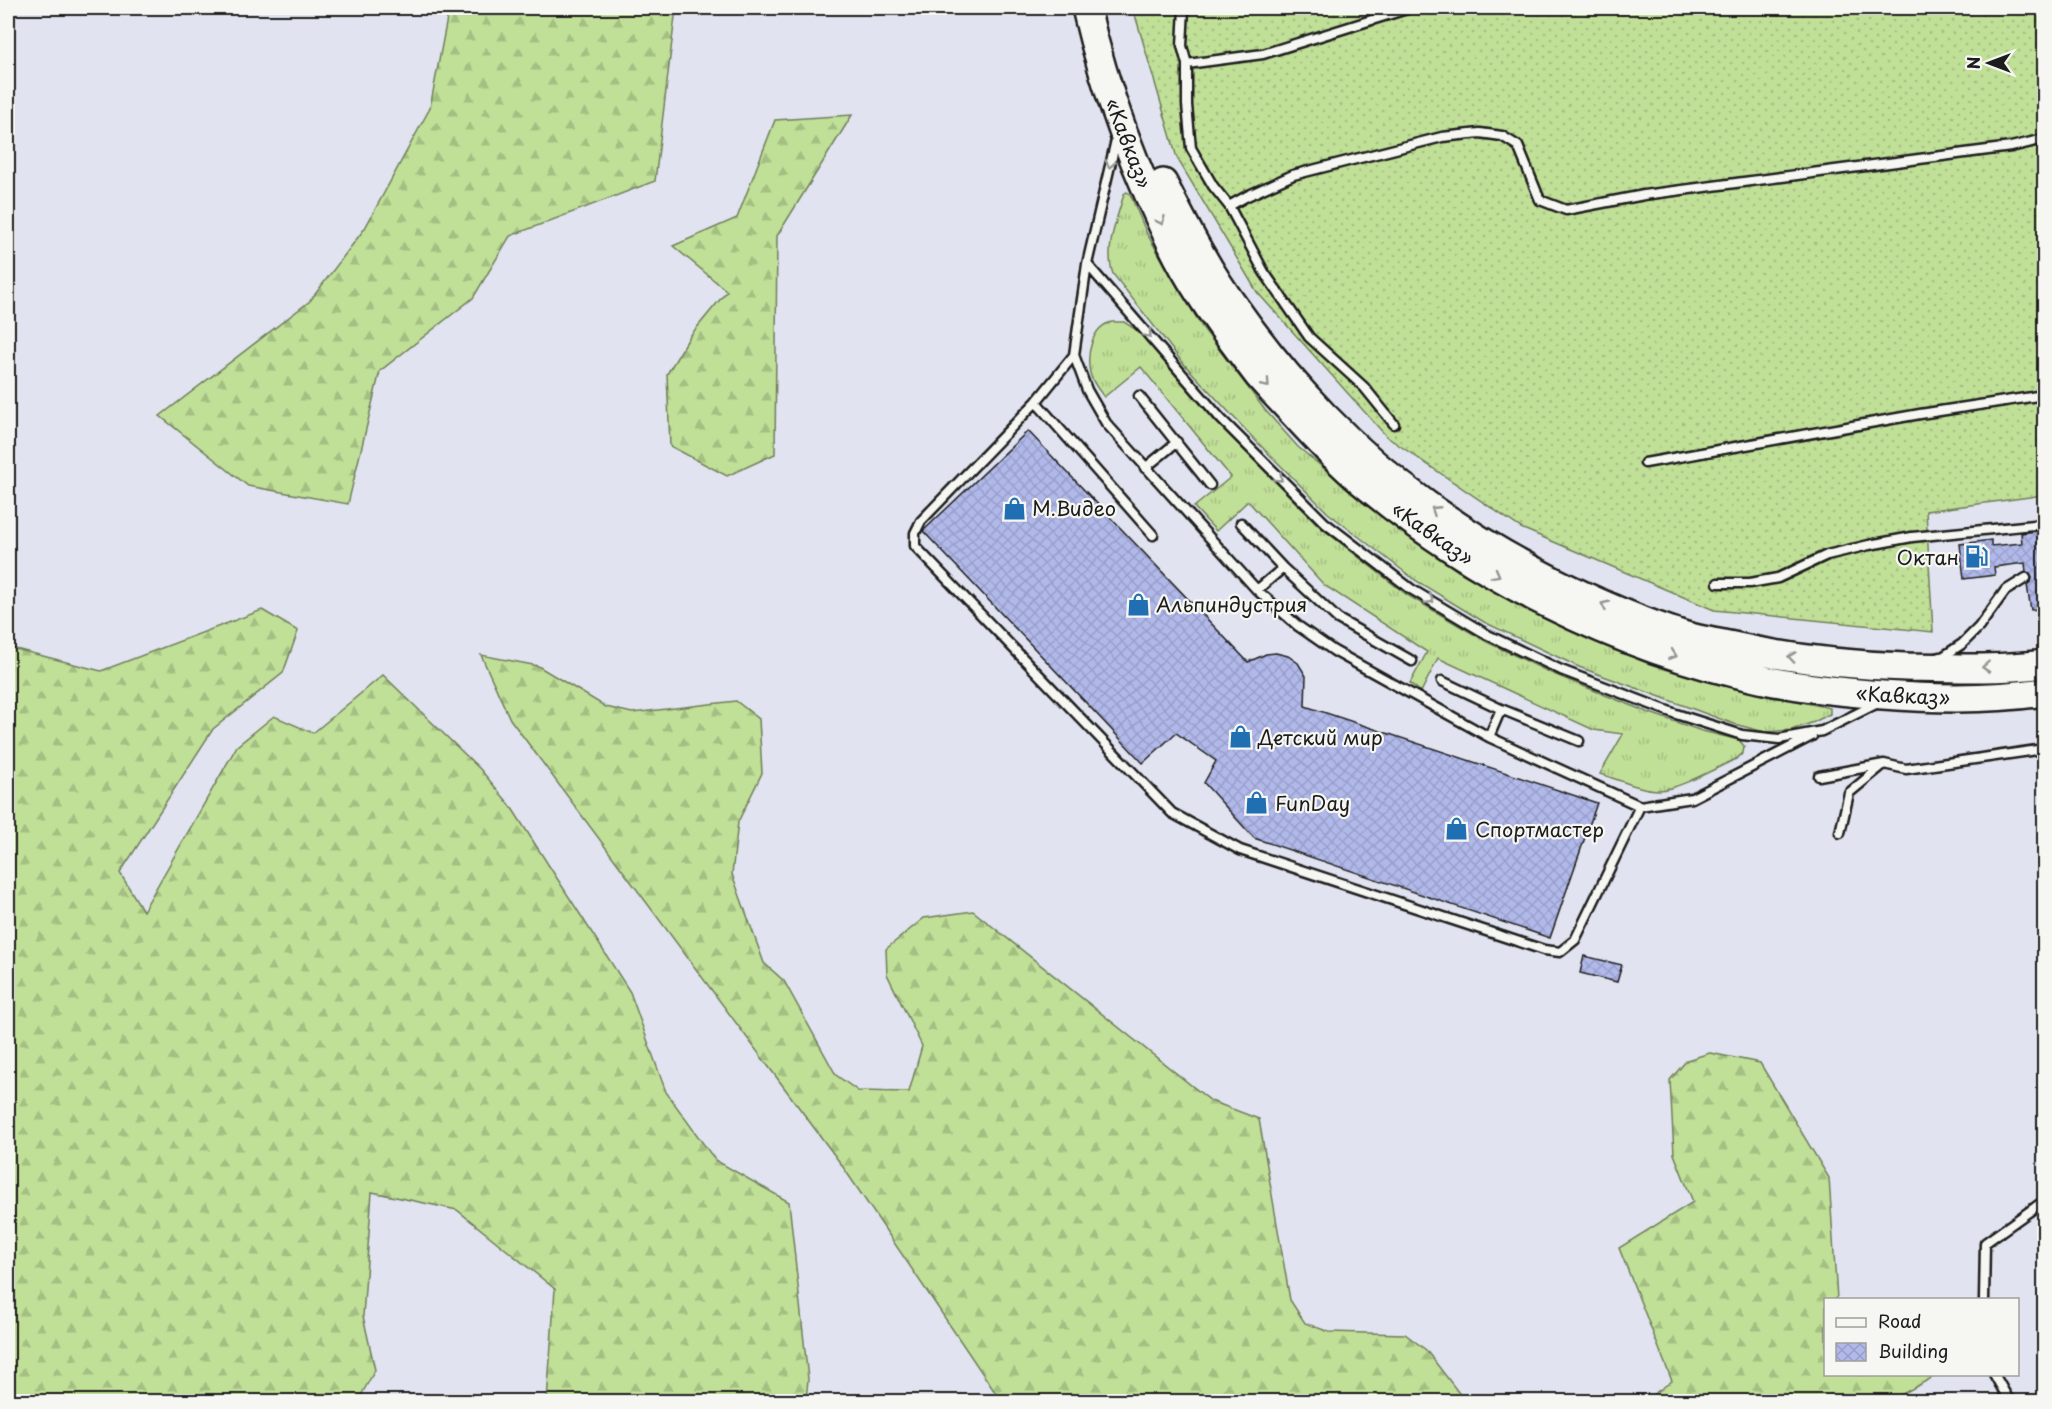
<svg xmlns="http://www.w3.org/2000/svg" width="2052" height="1409" font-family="'Playpen Sans',sans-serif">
	<defs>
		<pattern id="grass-tufts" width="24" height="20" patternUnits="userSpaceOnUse" patternTransform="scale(1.5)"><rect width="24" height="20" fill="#c0df97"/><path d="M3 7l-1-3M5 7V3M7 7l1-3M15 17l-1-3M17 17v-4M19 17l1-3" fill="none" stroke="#a4bf82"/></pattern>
		<pattern id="forest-firs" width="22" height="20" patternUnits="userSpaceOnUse" patternTransform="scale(1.5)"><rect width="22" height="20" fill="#c0df97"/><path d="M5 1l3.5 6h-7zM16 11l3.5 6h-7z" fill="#a4bf82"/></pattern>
		<pattern id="garden-dots" width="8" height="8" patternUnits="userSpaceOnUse" patternTransform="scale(1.5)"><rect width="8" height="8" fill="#c0df97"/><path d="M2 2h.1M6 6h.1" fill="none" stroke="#a4bf82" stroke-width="1.8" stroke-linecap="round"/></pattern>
		<pattern id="building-cross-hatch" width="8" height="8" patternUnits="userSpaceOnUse" patternTransform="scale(1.5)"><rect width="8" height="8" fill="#b1b9ea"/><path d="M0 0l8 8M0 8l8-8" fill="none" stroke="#989ec8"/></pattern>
	</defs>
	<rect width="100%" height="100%" fill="#e1e4f0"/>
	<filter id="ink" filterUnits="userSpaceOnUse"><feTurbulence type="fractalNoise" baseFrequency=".0167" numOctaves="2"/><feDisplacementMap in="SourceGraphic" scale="12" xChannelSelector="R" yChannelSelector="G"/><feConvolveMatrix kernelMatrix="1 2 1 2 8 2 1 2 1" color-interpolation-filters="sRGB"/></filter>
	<g filter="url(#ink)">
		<!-- grass -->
		<path fill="url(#grass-tufts)" stroke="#6e7e5a" stroke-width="1.5" d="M 1127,192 L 1130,194 L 1147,234 L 1202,327 L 1265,410 L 1298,447 L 1373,509 L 1458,571 L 1561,625 L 1647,663 L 1728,687 L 1830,708 L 1830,714 L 1814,722 L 1791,730 L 1765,732 L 1734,724 L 1579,667 L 1484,622 L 1415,580 L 1328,513 L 1255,440 L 1183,363 L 1113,274 C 1104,249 1117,219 1124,194 Z
			M 1112,322 L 1124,322 L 1138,331 L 1214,420 L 1320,527 L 1407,595 L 1487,642 L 1551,673 L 1647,712 L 1702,731 L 1739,740 L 1744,746 L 1743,753 L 1736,759 C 1718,767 1677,790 1659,790 C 1640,790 1618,779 1600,774 L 1623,734 L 1594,730 L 1438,658 L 1421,692 L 1410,683 L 1427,652 L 1324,585 L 1248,501 L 1216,531 L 1194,507 L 1231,477 L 1141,367 L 1104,397 C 1098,389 1092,382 1090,373 C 1086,354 1092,326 1112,322 Z"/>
		<!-- forest -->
		<path fill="url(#forest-firs)" stroke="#6e7e5a" stroke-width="1.5" d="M 449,8 L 676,8 L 655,181 L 510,236 L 473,298 L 380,371 L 348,504 L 248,486 L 160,416 L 310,301 L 365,228 L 430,108 Z
			M 852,115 L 777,236 L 775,454 L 727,476 L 670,446 L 667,374 L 690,336 L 727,291 L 673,246 L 737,218 L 775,120 Z
			M 262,610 L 298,631 L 283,673 L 213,729 L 120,873 L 143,911 L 237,746 L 274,716 L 313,733 L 383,675 L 480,769 L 510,805 L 630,992 L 666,1092 L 715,1160 L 789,1202 L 808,1379 L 806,1401 L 547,1401 L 555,1289 L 457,1210 L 372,1192 L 363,1316 L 375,1370 L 358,1401 L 8,1401 L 8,647 L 101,671 Z
			M 481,655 L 538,666 L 606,707 L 632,713 L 736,701 L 759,719 L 762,773 L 738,822 L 732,874 L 764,963 L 784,981 L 836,1075 L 858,1091 L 909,1092 L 922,1046 L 887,974 L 886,949 L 924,918 L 973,911 L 1211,1101 L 1259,1119 L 1290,1300 L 1305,1323 L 1329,1332 L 1405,1334 L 1426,1350 L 1465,1401 L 1001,1401 L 841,1164 L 510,719 Z
			M 1710,1053 L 1760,1063 L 1829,1178 L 1837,1299 L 1826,1300 L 1826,1374 L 1937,1375 L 1890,1401 L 1644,1401 L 1672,1381 L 1619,1248 L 1693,1202 L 1674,1154 L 1670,1080 L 1687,1060 Z"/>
		<!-- garden -->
		<path fill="url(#garden-dots)" stroke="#6e7e5a" stroke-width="1.5" d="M 1133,8 L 2044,8 L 2044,495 L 1926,511 L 1933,632 L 1714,610 L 1521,528 L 1387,437 L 1257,292 L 1177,158 Z"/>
		<!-- building -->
		<path fill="url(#building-cross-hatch)" stroke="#1c1c1c" stroke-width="1.5" d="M 1028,431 L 1248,662 L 1266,654 L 1276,653 L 1288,656 L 1298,663 L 1306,676 L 1305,706 L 1597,803 L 1550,938 L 1254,838 L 1204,783 L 1216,761 L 1176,733 L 1143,763 L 923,531 Z
			M 2044,530 L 2044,608 L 2031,610 L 2027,585 L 2031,581 L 2032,577 L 2030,573 L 2026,572 L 2025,563 L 1994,567 L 1995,575 L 1964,579 L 1960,544 L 1991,540 L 1991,546 L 2022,543 L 2021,533 Z
			M 1584,956 L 1622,965 L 1617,982 L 1580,973 Z"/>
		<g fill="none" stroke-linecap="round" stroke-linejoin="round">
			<defs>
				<path id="service" d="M 1184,8 L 1182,46 L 1187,64
					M 1115,137 L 1116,140 L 1087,264 L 1221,419 L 1325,523 L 1411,589 L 1488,635 L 1561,670 L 1676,714 L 1742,735 L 1779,739 L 1822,731 L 1878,703
					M 1229,206 L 1213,186 L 1191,148 L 1187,105 L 1187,64 L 1263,54 L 1410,8
					M 1087,264 L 1074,355 L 1087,390 L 1106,423 L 1257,590 L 1298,626 L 1334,651 L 1489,737 L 1640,806 L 1692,798 L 1812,736
					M 1074,355 L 1036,402 L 1153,535
					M 1139,396 L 1210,485
					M 1036,402 L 921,521 L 915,533 L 915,546 L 1172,813 L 1240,850 L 1544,950 L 1560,952 L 1575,940 L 1640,806
					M 1394,424 L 1364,387 L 1309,337 L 1264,272 L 1229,206 L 1247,196 L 1293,175 L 1442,137 L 1480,133 L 1502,136 L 1518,146 L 1540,200 L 1566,210 L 1644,195 L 2011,147 L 2044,139
					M 1645,463 L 1920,414 L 2044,395
					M 1145,468 L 1177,442
					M 1241,523 L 1283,568 L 1338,619 L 1412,661
					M 1718,583 L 1750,583 L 1778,578 L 1827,555 L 1869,545 L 1912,537 L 2044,524
					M 1257,590 L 1283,568
					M 1937,658 L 1944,656 L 1962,644 L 1979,627 L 2005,591 L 2026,578
					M 1442,681 L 1501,709 L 1579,741
					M 1489,737 L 1501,709
					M 1819,776 L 1884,764
					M 1840,833 L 1849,793 L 1884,764 L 1906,769 L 2044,749
					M 1984,1300 L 1985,1243 L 2044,1201
					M 1994,1374 L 2010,1402"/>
				<path id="primary" d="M 1086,8 C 1106,94 1138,178 1178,257 C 1198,296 1231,340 1258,375 C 1269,388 1282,401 1293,413 C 1315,437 1338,462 1362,482 C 1476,577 1615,648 1760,679 C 1801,688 1841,692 1883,695 C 1937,699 1991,700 2044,692
					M 1163,183 C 1185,226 1207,270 1236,309 C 1288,383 1354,453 1427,505 C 1503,559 1598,608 1686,636 C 1700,640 1714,642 1728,645 C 1786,658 1845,665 1905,667 C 1951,668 1999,670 2044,664"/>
			</defs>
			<!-- service casing -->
			<use href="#service" stroke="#1c1c1c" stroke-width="13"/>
			<!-- primary casing -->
			<use href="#primary" stroke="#1c1c1c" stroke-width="32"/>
			<!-- service -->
			<use href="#service" stroke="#f6f6f2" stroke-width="8"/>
			<!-- primary -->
			<use href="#primary" stroke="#f6f6f2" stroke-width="27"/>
		</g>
		<!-- one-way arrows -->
		<defs><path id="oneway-chevron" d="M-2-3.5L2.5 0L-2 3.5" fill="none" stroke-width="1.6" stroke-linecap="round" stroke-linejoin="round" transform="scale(1.5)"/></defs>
		<g stroke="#949492">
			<use href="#oneway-chevron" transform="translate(1110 164) rotate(103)"/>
			<use href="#oneway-chevron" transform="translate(1161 221) rotate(65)"/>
			<use href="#oneway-chevron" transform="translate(1148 334) rotate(49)"/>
			<use href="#oneway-chevron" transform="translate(1266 384) rotate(48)"/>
			<use href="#oneway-chevron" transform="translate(1279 478) rotate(45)"/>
			<use href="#oneway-chevron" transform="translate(1435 510) rotate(-147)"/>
			<use href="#oneway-chevron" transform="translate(1496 574) rotate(29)"/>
			<use href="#oneway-chevron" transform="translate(1430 600) rotate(31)"/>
			<use href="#oneway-chevron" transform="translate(1605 605) rotate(-155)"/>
			<use href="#oneway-chevron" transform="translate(1673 655) rotate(20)"/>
			<use href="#oneway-chevron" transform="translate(1792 657) rotate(-172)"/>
			<use href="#oneway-chevron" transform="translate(1986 667) rotate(177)"/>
		</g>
	</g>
	<!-- icons -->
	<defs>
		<symbol id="shop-bare" viewBox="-9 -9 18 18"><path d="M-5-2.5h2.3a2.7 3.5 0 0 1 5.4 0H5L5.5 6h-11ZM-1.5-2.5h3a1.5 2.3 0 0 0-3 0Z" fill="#1f6fb2" stroke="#f6f6f2" stroke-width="2.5" paint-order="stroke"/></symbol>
		<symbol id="fuel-bare" viewBox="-9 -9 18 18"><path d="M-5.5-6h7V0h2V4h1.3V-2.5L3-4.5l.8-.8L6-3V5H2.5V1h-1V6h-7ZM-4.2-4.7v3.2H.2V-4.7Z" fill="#1f6fb2" stroke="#f6f6f2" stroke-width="2.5" paint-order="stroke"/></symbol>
	</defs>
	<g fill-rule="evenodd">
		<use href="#shop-bare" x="998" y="492" width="33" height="33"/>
		<use href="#fuel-bare" x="1960" y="540" width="33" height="33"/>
		<use href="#shop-bare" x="1122" y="588" width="33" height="33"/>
		<use href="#shop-bare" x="1224" y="720" width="33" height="33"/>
		<use href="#shop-bare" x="1240" y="786" width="33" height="33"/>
		<use href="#shop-bare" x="1440" y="812" width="33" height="33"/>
	</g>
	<g text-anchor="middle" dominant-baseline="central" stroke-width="4.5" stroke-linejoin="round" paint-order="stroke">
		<!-- street labels -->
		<g font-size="20" fill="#1c1c1c" stroke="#f6f6f2">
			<text transform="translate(1129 143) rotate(69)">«Кавказ»</text>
			<text transform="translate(1433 533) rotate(35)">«Кавказ»</text>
			<text transform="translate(1903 695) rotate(3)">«Кавказ»</text>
		</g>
		<!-- poi labels -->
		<g font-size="20" fill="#1c1c1c" stroke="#f6f6f2" text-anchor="start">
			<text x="1032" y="508">М.Видео</text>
			<text x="1959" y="557" text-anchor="end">Октан</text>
			<text x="1156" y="604">Альпиндустрия</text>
			<text x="1258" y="737">Детский мир</text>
			<text x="1275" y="803">FunDay</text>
			<text x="1475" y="829">Спортмастер</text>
		</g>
	</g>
	<!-- margin -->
	<rect width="2052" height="1409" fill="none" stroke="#f6f6f2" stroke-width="30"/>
	<rect x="15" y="15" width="2022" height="1379" fill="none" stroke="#1c1c1c" stroke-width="2" filter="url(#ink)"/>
	<!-- legend -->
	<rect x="1824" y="1298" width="195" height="78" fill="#f6f6f2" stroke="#9f9f9c" stroke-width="1.5"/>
	<rect x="1836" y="1318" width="30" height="9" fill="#f6f6f2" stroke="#9f9f9c" stroke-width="1.5"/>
	<text x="1878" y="1328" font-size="18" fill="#1c1c1c">Road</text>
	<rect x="1836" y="1343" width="30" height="18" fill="url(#building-cross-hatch)" stroke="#9f9f9c" stroke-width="1.5"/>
	<text x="1878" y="1358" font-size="18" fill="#1c1c1c">Building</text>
	<!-- north arrow -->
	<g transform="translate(1989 63) rotate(270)" stroke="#f6f6f2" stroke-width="4.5" paint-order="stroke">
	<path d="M0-4.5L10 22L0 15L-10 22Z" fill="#1c1c1c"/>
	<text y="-9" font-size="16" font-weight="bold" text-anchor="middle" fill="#1c1c1c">N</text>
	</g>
</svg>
